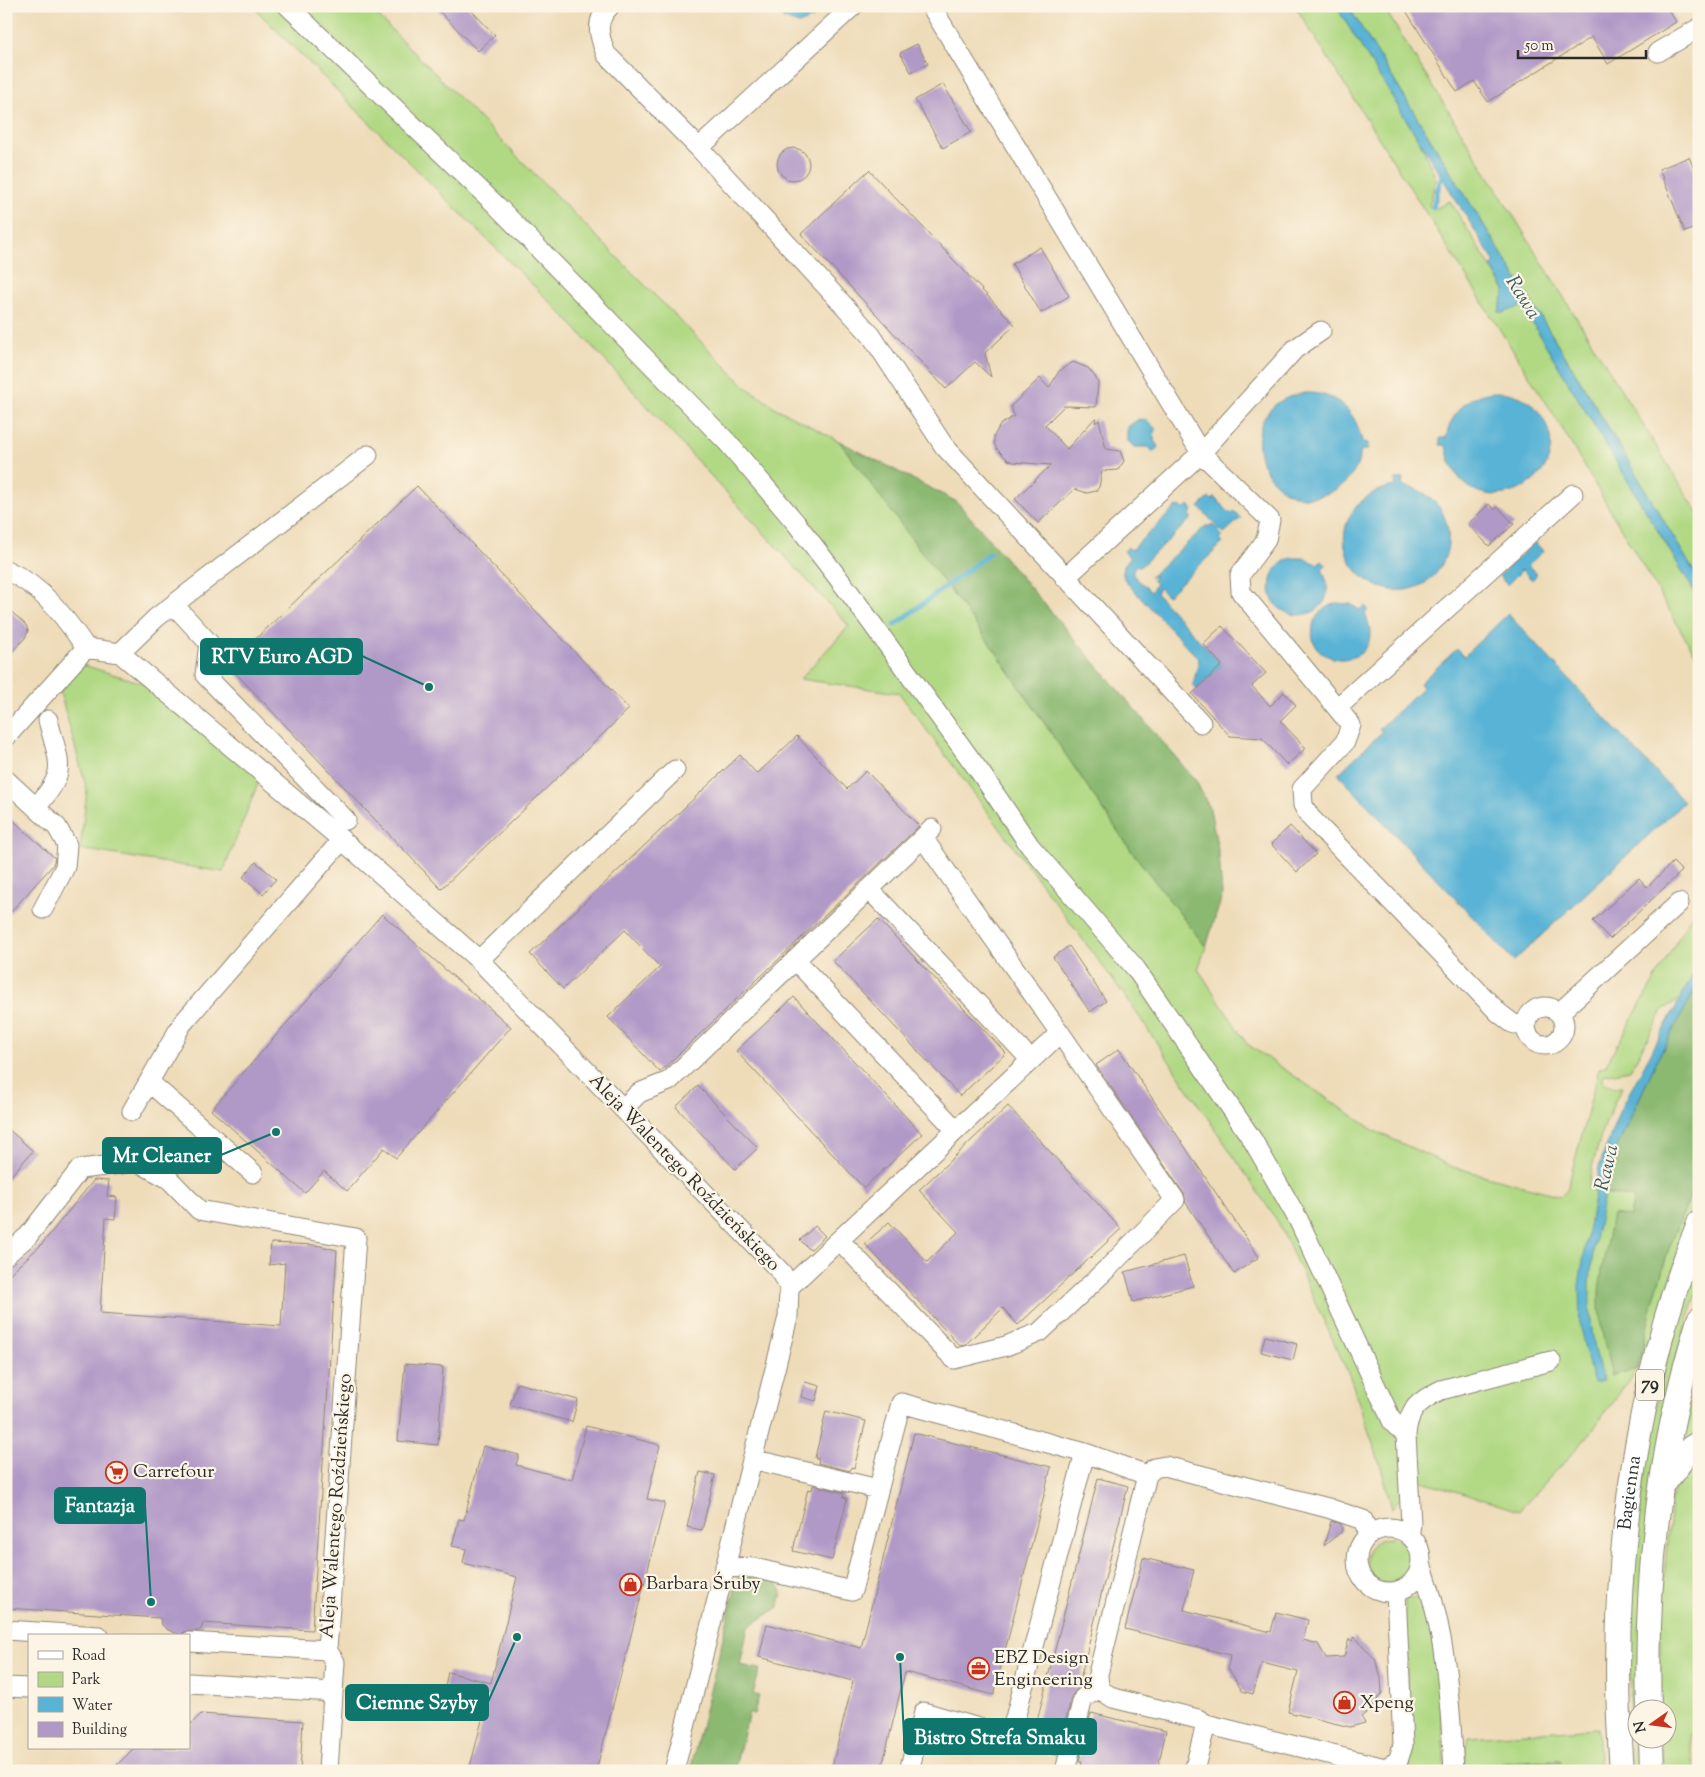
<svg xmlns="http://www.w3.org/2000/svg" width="1705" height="1777" font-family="'Sorts Mill Goudy',serif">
	<rect width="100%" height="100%" fill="#fcf5e5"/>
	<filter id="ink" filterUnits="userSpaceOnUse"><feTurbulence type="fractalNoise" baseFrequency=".02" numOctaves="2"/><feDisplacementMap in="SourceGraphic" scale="10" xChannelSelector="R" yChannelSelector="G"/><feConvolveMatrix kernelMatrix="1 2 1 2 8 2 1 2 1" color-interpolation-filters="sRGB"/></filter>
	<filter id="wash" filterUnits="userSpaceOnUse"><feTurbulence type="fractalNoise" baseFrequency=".0096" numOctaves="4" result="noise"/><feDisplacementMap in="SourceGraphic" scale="20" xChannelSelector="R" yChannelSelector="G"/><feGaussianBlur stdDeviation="1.12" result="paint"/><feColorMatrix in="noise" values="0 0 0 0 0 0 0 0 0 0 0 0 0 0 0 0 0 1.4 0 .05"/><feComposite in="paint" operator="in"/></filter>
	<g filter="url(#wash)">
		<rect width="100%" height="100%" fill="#eedcb9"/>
		<!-- green -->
		<path fill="#b1d984" stroke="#6e8258" d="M 252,6 L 368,6 L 746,387 L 776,408 L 839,441 L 996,652 L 1130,849 L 1206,947 L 1198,969 L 1247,1044 L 1375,1131 L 1453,1167 L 1561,1196 L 1567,1190 L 1599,1069 L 1605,1066 L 1699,902 L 1699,964 L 1680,999 L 1664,1009 L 1630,1070 L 1603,1075 L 1603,1082 L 1614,1087 L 1622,1087 C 1605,1120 1594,1152 1588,1189 L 1634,1197 L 1630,1217 L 1613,1214 L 1655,1295 L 1669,1248 L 1699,1175 L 1699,1193 L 1688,1223 L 1643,1369 L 1637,1369 L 1589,1435 L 1519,1511 L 1416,1479 L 1392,1509 L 1381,1467 L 1350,1377 L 1278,1222 L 1125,996 L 899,693 L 800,679 L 849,626 L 567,319 Z
			M 1295,6 L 1336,6 L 1420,142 L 1436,179 L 1429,206 L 1437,208 L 1450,201 L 1505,290 L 1499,312 L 1503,313 L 1522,305 L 1699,599 L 1699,661 L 1557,420 Z
			M 1348,6 L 1383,6 L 1699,515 L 1699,580 L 1583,385 Z
			M 83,665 L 162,689 L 260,778 L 223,872 L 80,849 L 87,790 L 60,692 Z
			M 1699,1253 L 1699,1285 L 1678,1354 L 1638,1710 L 1638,1740 L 1640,1740 L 1642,1771 L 1632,1771 C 1624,1642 1632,1510 1661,1384 C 1671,1340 1685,1296 1699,1253 Z
			M 1699,1360 L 1699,1434 L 1680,1442 Z
			M 1699,1455 L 1699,1731 L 1689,1735 L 1695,1771 L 1663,1771 L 1661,1740 L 1668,1740 L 1668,1710 L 1660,1710 L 1660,1622 L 1671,1499 L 1675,1486 Z
			M1366 1561a23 23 0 1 1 46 0a23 23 0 1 1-46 0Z
			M 1411,1597 L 1421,1600 L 1426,1606 L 1438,1673 L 1445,1771 L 1409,1771 L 1405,1598 Z
			M 1597,1728 L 1600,1771 L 1482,1771 L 1561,1765 L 1560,1760 L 1507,1762 L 1462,1768 L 1469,1737 Z"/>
		<!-- forest -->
		<path fill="#8cb972" stroke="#5c724e" d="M 839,441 L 957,502 L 1196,781 L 1210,809 L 1219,855 L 1222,896 L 1206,947 L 1130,849 L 996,652 Z
			M 1699,983 L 1699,1175 L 1669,1248 L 1655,1295 L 1637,1369 L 1612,1376 C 1605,1346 1596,1314 1600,1283 C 1603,1260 1608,1237 1612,1214 L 1630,1217 L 1634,1198 L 1605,1193 L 1616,1149 L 1658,1058 Z
			M 752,1575 L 776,1581 L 782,1591 L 779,1607 L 748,1627 L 740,1665 L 760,1669 L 753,1694 L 759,1696 L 754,1714 L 749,1713 L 734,1771 L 690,1771 L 738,1577 Z
			M 1561,1760 L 1561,1766 L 1462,1771 L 1462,1768 L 1507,1762 Z"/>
		<!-- water -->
		<path fill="#58b3d6" stroke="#426f80" d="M 777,6 L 819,6 L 813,18 L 799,24 L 784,19 Z
			M 1336,6 L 1348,6 L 1583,385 L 1699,580 L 1699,599 L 1522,306 L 1503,313 L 1499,312 L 1505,290 L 1491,266 L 1495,263 Z
			M 1496,392 C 1514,392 1531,399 1541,415 C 1586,485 1460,538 1446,445 L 1440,445 L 1440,438 L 1446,438 C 1451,412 1469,393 1496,392 Z
			M 1305,393 C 1337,392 1357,412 1362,442 L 1368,443 L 1368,450 L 1361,450 C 1359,467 1350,482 1335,490 C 1263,528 1221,404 1305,393 Z
			M 1139,419 L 1147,420 L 1155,428 L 1154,441 L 1159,447 L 1153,452 L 1148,447 L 1134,447 L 1127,440 L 1127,427 Z
			M 1396,479 L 1403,479 L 1402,486 C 1471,495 1459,597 1392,590 C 1378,588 1365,581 1356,570 C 1328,534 1354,492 1395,486 Z
			M 1214,497 L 1231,514 L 1234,511 L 1241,518 L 1224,533 L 1221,530 L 1219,532 L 1222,536 L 1219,539 L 1223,543 L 1167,596 L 1159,588 L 1156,593 L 1222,665 L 1197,689 L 1193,686 L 1199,659 L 1126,582 C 1120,572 1123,565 1130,558 L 1124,551 L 1128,547 L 1131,550 L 1176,507 L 1180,506 L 1184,509 L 1189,505 L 1193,510 L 1189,516 L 1192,518 L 1140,567 L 1137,565 L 1133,569 L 1133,575 L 1151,592 L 1156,584 L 1152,580 L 1155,576 L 1150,577 L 1207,525 L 1208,527 L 1212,524 L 1215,528 L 1217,526 L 1199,507 L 1209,498 L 1212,500 Z
			M 1535,542 L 1543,551 L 1528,565 L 1537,575 L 1532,580 L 1522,570 L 1507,585 L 1499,576 Z
			M 1291,558 L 1304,558 L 1317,564 L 1322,560 L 1326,565 L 1322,569 C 1349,626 1261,630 1271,580 C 1273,569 1281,562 1291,558 Z
			M 1336,603 L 1350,604 L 1360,610 L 1365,606 L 1369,610 L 1365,614 C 1392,673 1299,672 1314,623 C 1317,613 1326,606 1336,603 Z
			M 1508,614 L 1684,802 L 1514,961 L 1338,774 L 1382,732 L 1379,729 L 1423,687 L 1420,683 L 1457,649 L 1464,656 Z
			M 1699,964 L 1699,983 L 1658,1058 L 1616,1149 L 1611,1166 C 1593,1245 1578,1299 1603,1380 L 1593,1382 L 1580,1328 L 1579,1285 L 1599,1167 L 1619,1112 Z"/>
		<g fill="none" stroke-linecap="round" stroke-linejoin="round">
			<!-- stream -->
			<path stroke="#58b3d6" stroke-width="5" d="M 1433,207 L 1443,171
				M 895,625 L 990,553"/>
		</g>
		<g id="blocks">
			<!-- building -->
			<path fill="#b199c7" d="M 434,6 L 467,6 L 495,35 L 478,51 Z
				M 1403,6 L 1666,6 L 1676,22 L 1608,64 L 1592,37 L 1488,102 L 1474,81 L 1457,92 Z
				M 917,44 L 928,64 L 911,72 L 900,53 Z
				M 943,84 L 971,132 L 943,148 L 915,100 Z
				M777 164a16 16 0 1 1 32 0a16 16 0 1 1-32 0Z
				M 1689,157 L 1699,181 L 1699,226 L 1685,232 L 1659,169 Z
				M 869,170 L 1015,325 L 985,353 L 991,377 L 975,362 L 946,389 L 801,234 Z
				M 1040,247 L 1069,296 L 1041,313 L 1012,264 Z
				M 1073,362 L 1088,368 L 1094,375 L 1098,382 L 1096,407 L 1064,406 L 1045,425 L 1067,449 L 1096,417 L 1095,423 L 1099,420 L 1106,449 L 1120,451 L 1124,461 L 1118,470 L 1102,471 L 1099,487 L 1096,491 L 1087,493 L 1075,489 L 1038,523 L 1015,499 L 1051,465 L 1013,462 L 1008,460 L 997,449 L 994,443 L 994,436 L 1000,425 L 1014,416 L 1011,406 L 1040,378 L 1049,388 L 1059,371 Z
				M 417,486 L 629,709 L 441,889 L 228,665 Z
				M 1489,504 L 1495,510 L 1498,507 L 1514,524 L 1489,546 L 1468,524 Z
				M 6,607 L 26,625 L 28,631 L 25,638 L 6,658 Z
				M 1222,626 L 1266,673 L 1252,686 L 1270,706 L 1284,692 L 1296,705 L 1280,721 L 1306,748 L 1287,765 L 1262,738 L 1230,736 L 1192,694 L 1222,665 L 1203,644 Z
				M 797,736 L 847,789 L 866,771 L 919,826 L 660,1072 L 608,1017 L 660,967 L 625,930 L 563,989 L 530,954 L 740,755 L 757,774 Z
				M 6,814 L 55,858 L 53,865 L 6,917 Z
				M 1290,826 L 1316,854 L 1297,872 L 1271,844 Z
				M 256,862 L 276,879 L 263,894 L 243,877 Z
				M 1673,862 L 1682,871 L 1610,939 L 1593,921 L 1639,878 L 1647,887 Z
				M 382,914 L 511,1027 L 396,1158 L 384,1148 L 347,1191 L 324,1171 L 305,1193 L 211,1110 Z
				M 878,919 L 1006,1053 L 960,1096 L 833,961 Z
				M 1069,946 L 1106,1001 L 1090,1012 L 1053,957 Z
				M 794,997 L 922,1134 L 864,1188 L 736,1051 Z
				M 1119,1049 L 1259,1257 L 1234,1274 L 1186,1203 L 1184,1194 L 1096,1065 Z
				M 698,1086 L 758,1148 L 735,1169 L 676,1107 Z
				M 1008,1106 L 1121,1229 L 1018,1325 L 1003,1308 L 965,1345 L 960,1346 L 865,1244 L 889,1222 L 927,1262 L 958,1232 L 919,1190 Z
				M 6,1127 L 33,1151 L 6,1181 Z
				M 94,1180 L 109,1181 L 107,1196 L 117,1197 L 115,1219 L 106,1218 L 100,1313 L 281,1326 L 285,1263 L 269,1265 L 271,1243 L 316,1245 L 337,1250 L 312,1630 L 203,1623 L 201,1629 L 197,1631 L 184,1632 L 181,1635 L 168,1630 L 162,1625 L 160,1618 L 6,1608 L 6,1277 L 41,1245 Z
				M 815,1226 L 825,1236 L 810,1250 L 800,1240 Z
				M 1184,1256 L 1193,1286 L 1133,1302 L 1125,1272 Z
				M 1265,1336 L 1297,1344 L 1293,1360 L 1261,1352 Z
				M 405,1364 L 443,1367 L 438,1445 L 398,1441 Z
				M 805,1382 L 820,1386 L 816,1401 L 801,1397 Z
				M 517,1383 L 578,1400 L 572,1422 L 510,1405 Z
				M 826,1411 L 866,1421 L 854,1468 L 851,1467 L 850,1471 L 818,1463 L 819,1459 L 815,1458 Z
				M 586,1426 L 660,1445 L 647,1499 L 665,1503 L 596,1771 L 469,1771 L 488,1697 L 445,1687 L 448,1672 L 491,1683 L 517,1577 L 463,1563 L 466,1549 L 452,1546 L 459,1519 L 464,1520 L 483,1446 L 519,1455 L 516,1465 L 572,1480 Z
				M 914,1433 L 1051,1467 L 994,1695 L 905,1672 L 881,1771 L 831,1771 L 853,1681 L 759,1657 L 767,1624 L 861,1648 Z
				M 700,1472 L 715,1475 L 702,1530 L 687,1527 Z
				M 1098,1478 L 1128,1486 L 1078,1688 L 1072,1695 L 1057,1755 L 1030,1749 Z
				M 813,1485 L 844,1493 L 843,1497 L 847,1498 L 832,1560 L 793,1551 L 808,1489 L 812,1490 Z
				M 1331,1521 L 1341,1524 L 1342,1531 L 1324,1546 Z
				M 1143,1558 L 1194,1570 L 1184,1610 L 1271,1632 L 1276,1612 L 1308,1620 L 1303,1640 L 1318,1644 L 1326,1658 L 1344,1657 L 1349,1639 L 1353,1641 L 1355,1637 L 1375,1659 L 1381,1678 L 1382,1693 L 1371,1709 L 1361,1717 L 1365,1723 L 1350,1727 L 1288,1712 L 1298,1672 L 1262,1663 L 1253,1694 L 1242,1691 L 1228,1668 L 1230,1655 L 1125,1629 Z
				M 1091,1713 L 1166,1731 L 1157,1771 L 1080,1771 L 1082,1761 L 1079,1761 Z
				M 201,1714 L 303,1721 L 300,1771 L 111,1771 L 134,1748 L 189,1748 L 189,1726 Z"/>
		</g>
	</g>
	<g filter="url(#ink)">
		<use href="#blocks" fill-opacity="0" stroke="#8c8472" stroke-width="1"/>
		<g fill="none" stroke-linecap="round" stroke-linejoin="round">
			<defs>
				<path id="minor" d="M 288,6 L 497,206 L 728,443 L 796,523 L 852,596 L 982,775 L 1030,846 L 1136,969 L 1252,1139 L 1298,1219 L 1393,1423 L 1406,1435 C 1408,1410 1418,1401 1441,1390 L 1551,1361
					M 610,6 C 594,21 599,36 606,54 L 699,148 L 871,335 L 944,446 L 1201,723
					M 931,6 L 1201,453 L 1270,520 L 1266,540 L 1240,575 L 1241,592 L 1351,725 L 1345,742 L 1302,789 L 1303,805 L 1310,817 L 1499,1013 L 1512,1023 L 1526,1027
					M 1658,52 L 1699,28
					M 699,148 L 853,6
					M 6,570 C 42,586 65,617 86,648 L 120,653 L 342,840 L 479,960 L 782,1273 L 789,1287 L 788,1317 L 674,1771
					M 1065,578 L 1201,453 L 1295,349 L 1321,331
					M 174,605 L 209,643 L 205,675 L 346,820
					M 120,653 L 156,618 L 368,455
					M 1337,708 L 1573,494
					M 6,737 L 86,648
					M 6,780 L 57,827 L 67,845 L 65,867 L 43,909
					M 36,807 C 69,771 59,764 48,720
					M 923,838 L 1060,1033
					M 869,889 L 1031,1060
					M 479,960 L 675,770
					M 795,960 L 956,1130
					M1526 1026a19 19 0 1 1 38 0a19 19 0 1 1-38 0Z
					M 1559,1013 L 1679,903
					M 149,1082 L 253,1173
					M 623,1109 L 639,1093 L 669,1081 L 932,829
					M 132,1111 L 182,1024 L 342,840
					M 6,1255 L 28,1236 L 80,1169 L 138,1162 L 169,1179 L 199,1210 L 356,1238 L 327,1650 L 335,1662 L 328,1771
					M 789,1287 L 1060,1033 L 1175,1200 L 1110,1266 L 1040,1332 L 1006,1346 L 954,1359 L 839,1240
					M 1406,1435 L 1411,1524 L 1409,1535
					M 1085,1453 L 1147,1475
					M 752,1459 L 878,1489
					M1357 1560a32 32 0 1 1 64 0a32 32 0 1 1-64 0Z
					M 1421,1564 C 1446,1630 1450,1701 1454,1771
					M 725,1566 L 754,1568 L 852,1591 L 901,1403 L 1085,1453 L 1010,1737 L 924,1712 L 909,1771
					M 6,1630 L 99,1636
					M 189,1642 L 327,1650
					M 189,1683 L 333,1692
					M 6,1687 L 29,1688
					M 1206,1724 L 1198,1719 L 1113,1698 L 1099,1689 L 1098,1674 L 1147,1475 L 1154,1468 L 1165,1466 L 1328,1508 L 1363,1520 L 1369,1535
					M 1065,1771 L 1083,1698 L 1099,1689
					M 1194,1771 L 1206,1724 L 1385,1768 L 1398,1761 L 1403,1745 L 1396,1592"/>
				<g id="major">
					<path d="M 1665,1482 L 1691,1448 L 1699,1443"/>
					<path d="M 1649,1710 C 1645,1579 1660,1444 1699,1320"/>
					<path d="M 1651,1740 L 1652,1771"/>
					<path id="s1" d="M 1622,1771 C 1608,1587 1631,1395 1699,1223"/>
				</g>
			</defs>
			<!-- minor casing -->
			<use href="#minor" stroke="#8c8472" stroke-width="21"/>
			<!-- major casing -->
			<use href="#major" stroke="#8c8472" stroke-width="26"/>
			<!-- minor -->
			<use href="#minor" stroke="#fff" stroke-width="19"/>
			<!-- major -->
			<use href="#major" stroke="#fff" stroke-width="24"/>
		</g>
	</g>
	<!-- icons -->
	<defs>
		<symbol id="supermarket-ring" viewBox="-11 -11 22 22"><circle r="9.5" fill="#fcf5e5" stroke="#c8321e" stroke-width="1.5"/><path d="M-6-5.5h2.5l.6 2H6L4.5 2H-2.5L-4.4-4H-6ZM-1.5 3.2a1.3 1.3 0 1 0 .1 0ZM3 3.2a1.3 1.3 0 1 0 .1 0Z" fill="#c8321e"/></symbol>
		<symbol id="shop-ring" viewBox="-11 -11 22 22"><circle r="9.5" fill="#fcf5e5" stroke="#c8321e" stroke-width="1.5"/><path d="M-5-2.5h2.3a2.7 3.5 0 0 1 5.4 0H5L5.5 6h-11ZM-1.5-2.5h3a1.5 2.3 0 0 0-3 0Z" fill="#c8321e"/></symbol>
		<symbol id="office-ring" viewBox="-11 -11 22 22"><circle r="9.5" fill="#fcf5e5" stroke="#c8321e" stroke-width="1.5"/><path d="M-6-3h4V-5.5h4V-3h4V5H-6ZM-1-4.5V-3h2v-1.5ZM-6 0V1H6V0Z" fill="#c8321e"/></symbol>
	</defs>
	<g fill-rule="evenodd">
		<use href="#supermarket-ring" x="104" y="1460" width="25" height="25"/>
		<use href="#shop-ring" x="618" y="1572" width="25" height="25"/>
		<use href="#office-ring" x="966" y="1656" width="25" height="25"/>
		<use href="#shop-ring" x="1332" y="1690" width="25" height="25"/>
	</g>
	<g text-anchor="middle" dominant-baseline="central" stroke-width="4.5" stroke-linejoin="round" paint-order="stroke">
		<!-- shield labels -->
		<rect fill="#fcf5e5" stroke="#6a6863" stroke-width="1" x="1636" y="1369.5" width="28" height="31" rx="4"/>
		<g font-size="18" font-weight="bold" fill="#2b2b2b">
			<text x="1650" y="1385">79</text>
		</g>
		<!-- street labels -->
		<g font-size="19" fill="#2b2b2b" stroke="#fcf5e5">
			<text transform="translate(684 1173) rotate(46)">Aleja Walentego Roździeńskiego</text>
			<text stroke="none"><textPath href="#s1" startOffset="279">Bagienna</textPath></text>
			<text transform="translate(337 1506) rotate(-86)">Aleja Walentego Roździeńskiego</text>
		</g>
		<!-- poi labels -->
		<g font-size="19" fill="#2b2b2b" stroke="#fcf5e5" text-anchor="start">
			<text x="133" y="1472">Carrefour</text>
			<text x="646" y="1584">Barbara Śruby</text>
			<text x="994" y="1658">EBZ Design<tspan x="994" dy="22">Engineering</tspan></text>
			<text x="1360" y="1703">Xpeng</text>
		</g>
		<!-- water labels -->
		<g font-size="20" font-style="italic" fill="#3b5b67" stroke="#fcf5e5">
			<text transform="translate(1522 298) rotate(58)">Rawa</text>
			<text transform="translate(1608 1168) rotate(-77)">Rawa</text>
		</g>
	</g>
	<!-- callouts -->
	<path fill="none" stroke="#0f766e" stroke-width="2" d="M429 687L362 656M276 1132L221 1155M151 1602L145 1505M517 1637L488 1702M900 1657L904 1737"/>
	<g fill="#0f766e" stroke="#fcf5e5" stroke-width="2">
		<circle cx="429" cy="687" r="5"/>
		<circle cx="276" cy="1132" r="5"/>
		<circle cx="151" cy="1602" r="5"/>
		<circle cx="517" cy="1637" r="5"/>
		<circle cx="900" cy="1657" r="5"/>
	</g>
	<g fill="#0f766e" stroke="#0f766e" stroke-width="2">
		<rect x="201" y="639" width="161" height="35" rx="5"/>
		<rect x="103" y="1138" width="118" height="35" rx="5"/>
		<rect x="55" y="1488" width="90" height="35" rx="5"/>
		<rect x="346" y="1685" width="142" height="35" rx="5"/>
		<rect x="904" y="1719" width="192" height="35" rx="5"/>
	</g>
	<g font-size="20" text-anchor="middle" font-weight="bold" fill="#fff">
		<text x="282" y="663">RTV Euro AGD</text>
		<text x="162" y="1162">Mr Cleaner</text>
		<text x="100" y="1512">Fantazja</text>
		<text x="417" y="1709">Ciemne Szyby</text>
		<text x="1000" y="1744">Bistro Strefa Smaku</text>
	</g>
	<!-- margin -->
	<rect width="1705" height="1777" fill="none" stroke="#fcf5e5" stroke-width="25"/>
	<!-- legend -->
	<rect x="28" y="1634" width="162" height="115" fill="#fcf5e5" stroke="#a8a49b"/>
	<rect x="38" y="1651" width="25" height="8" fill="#ffffff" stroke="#a8a49b"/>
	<text x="72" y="1660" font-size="15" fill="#2b2b2b">Road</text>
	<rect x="38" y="1672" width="25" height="15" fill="#b1d984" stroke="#a8a49b"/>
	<text x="72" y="1684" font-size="15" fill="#2b2b2b">Park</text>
	<rect x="38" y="1697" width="25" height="15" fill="#58b3d6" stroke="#a8a49b"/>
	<text x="72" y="1710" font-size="15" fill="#2b2b2b">Water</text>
	<rect x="38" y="1722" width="25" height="15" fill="#b199c7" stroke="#a8a49b"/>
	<text x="72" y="1734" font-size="15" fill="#2b2b2b">Building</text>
	<!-- north arrow -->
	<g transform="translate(1652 1724) rotate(256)"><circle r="24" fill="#fcf5e5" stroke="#a8a49b"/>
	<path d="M0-4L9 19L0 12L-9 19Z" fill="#c8321e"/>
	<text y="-8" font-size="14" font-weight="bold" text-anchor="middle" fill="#2b2b2b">N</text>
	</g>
	<!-- scale -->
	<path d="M1518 50v8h128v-8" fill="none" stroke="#2b2b2b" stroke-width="2.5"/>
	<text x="1525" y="50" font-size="15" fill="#2b2b2b" stroke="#fcf5e5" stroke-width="4" paint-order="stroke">50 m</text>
</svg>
